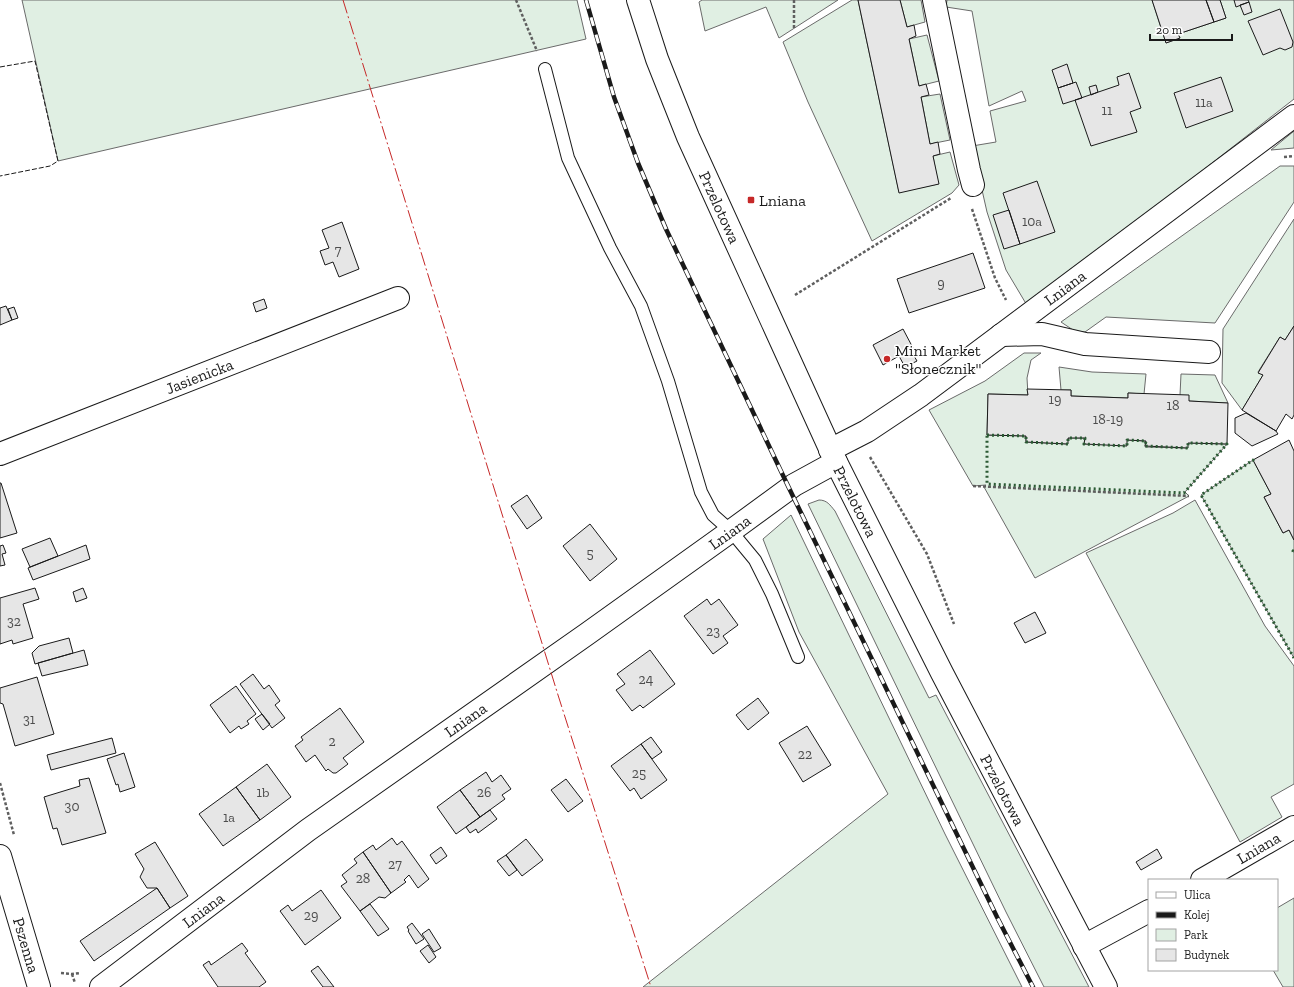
<svg xmlns="http://www.w3.org/2000/svg" width="1294" height="987" font-family="'Zilla Slab',serif">
	<rect width="100%" height="100%" fill="#fff"/>
	<!-- green -->
	<path fill="#e0efe3" stroke="#6a6a6a" d="M 22,0 L 577,0 L 586,39 L 58,161 Z
		M 702,0 L 838,0 L 779,38 L 766,7 L 705,31 L 699,2 Z
		M 852,0 L 858,0 L 899,192 L 938,184 L 933,156 L 950,152 L 959,185 L 952,193 L 872,241 L 808,102 L 783,42 Z
		M 900,0 L 921,0 L 925,22 L 907,27 Z
		M 947,0 L 1152,0 L 1166,43 L 1180,38 L 1178,34 L 1226,18 L 1220,0 L 1294,0 L 1294,99 L 1028,307 L 1006,270 L 987,212 L 972,146 L 996,142 L 990,111 L 1026,101 L 1022,91 L 989,106 L 972,11 L 946,7 Z
		M 927,35 L 939,81 L 919,86 L 909,39 Z
		M 940,94 L 950,140 L 930,144 L 921,97 Z
		M 1294,131 L 1294,148 L 1271,150 Z
		M 1280,166 L 1294,166 L 1294,202 L 1215,323 L 1106,317 L 1085,332 L 1076,332 L 1061,322 Z
		M 1294,219 L 1294,326 L 1285,340 L 1280,337 L 1258,372 L 1263,375 L 1242,410 L 1222,383 L 1223,329 Z
		M 1024,353 L 1041,353 L 1031,360 L 1027,378 L 1028,395 L 988,394 L 987,435 L 1026,436 L 1026,442 L 1067,444 L 1068,438 L 1085,438 L 1084,444 L 1127,440 L 1146,441 L 1145,447 L 1187,448 L 1188,443 L 1227,444 L 1185,492 L 1189,496 L 1035,578 L 984,487 L 986,485 L 973,486 L 929,410 L 985,381 Z
		M 1059,367 L 1092,372 L 1146,374 L 1144,394 L 1128,393 L 1128,398 L 1071,396 L 1071,390 L 1061,390 Z
		M 1181,374 L 1215,375 L 1228,403 L 1189,401 L 1180,395 Z
		M 1253,460 L 1271,494 L 1264,497 L 1283,533 L 1289,530 L 1294,540 L 1294,550 L 1293,551 L 1294,553 L 1294,658 L 1201,495 Z
		M 819,500 C 827,500 830,505 835,511 L 929,698 L 936,695 L 1089,987 L 1044,987 L 1006,912 L 808,504 Z
		M 1195,500 L 1265,626 L 1294,666 L 1294,784 L 1271,797 L 1282,817 L 1240,842 L 1086,553 L 1173,513 Z
		M 791,515 L 945,834 L 1022,987 L 643,987 L 888,794 L 799,632 L 763,539 Z
		M 1294,898 L 1294,987 L 1283,987 L 1273,970 L 1277,970 L 1277,908 Z"/>
	<!-- building -->
	<path fill="#e6e6e6" stroke="#1a1a1a" d="M 858,0 L 900,0 L 907,27 L 914,25 L 916,36 L 909,39 L 919,86 L 926,84 L 929,95 L 921,97 L 930,144 L 938,142 L 940,154 L 933,156 L 939,184 L 899,193 Z
		M 1152,0 L 1206,0 L 1214,22 L 1178,34 L 1180,38 L 1166,43 Z
		M 1206,0 L 1220,0 L 1226,18 L 1214,22 Z
		M 1234,0 L 1248,0 L 1249,2 L 1236,7 Z
		M 1249,2 L 1252,12 L 1244,15 L 1240,5 Z
		M 1280,9 L 1293,42 L 1292,47 L 1285,50 L 1280,48 L 1263,55 L 1248,21 Z
		M 1067,64 L 1073,83 L 1058,88 L 1052,70 Z
		M 1129,73 L 1141,108 L 1130,112 L 1137,132 L 1091,146 L 1075,100 L 1119,85 L 1117,77 Z
		M 1221,77 L 1233,111 L 1186,128 L 1174,93 Z
		M 1076,82 L 1082,98 L 1063,104 L 1058,88 Z
		M 1096,85 L 1098,92 L 1091,95 L 1089,87 Z
		M 1037,181 L 1055,232 L 1020,244 L 1003,193 Z
		M 1009,210 L 1020,244 L 1004,249 L 993,215 Z
		M 342,222 L 359,269 L 339,277 L 333,262 L 325,265 L 320,251 L 329,248 L 322,230 Z
		M 973,253 L 985,288 L 909,313 L 897,279 Z
		M 264,299 L 267,308 L 256,312 L 253,303 Z
		M 6,306 L 12,320 L 0,325 L 0,308 Z
		M 14,307 L 18,318 L 12,320 L 8,309 Z
		M 1294,326 L 1294,415 L 1292,419 L 1286,414 L 1276,431 L 1242,410 L 1263,375 L 1258,373 L 1280,337 L 1285,340 Z
		M 903,329 L 913,348 L 910,349 L 917,361 L 905,367 L 899,356 L 883,365 L 873,345 Z
		M 1027,389 L 1071,390 L 1071,396 L 1128,398 L 1128,393 L 1189,395 L 1189,401 L 1228,403 L 1227,444 L 1188,443 L 1188,448 L 1145,446 L 1146,441 L 1127,440 L 1127,446 L 1084,444 L 1085,438 L 1068,438 L 1068,444 L 1026,442 L 1026,436 L 987,435 L 988,394 L 1028,395 Z
		M 1246,413 L 1276,431 L 1278,434 L 1252,446 L 1235,433 L 1235,418 Z
		M 1289,440 L 1294,451 L 1294,540 L 1289,530 L 1283,533 L 1264,497 L 1271,494 L 1253,460 Z
		M 0,483 L 1,483 L 17,533 L 0,538 Z
		M 527,495 L 542,518 L 527,529 L 511,506 Z
		M 590,524 L 617,559 L 590,581 L 563,546 Z
		M 50,538 L 58,556 L 30,567 L 22,549 Z
		M 3,545 L 6,553 L 2,554 L 5,565 L 0,566 L 0,546 Z
		M 86,545 L 90,559 L 33,580 L 28,568 Z
		M 35,588 L 39,599 L 23,604 L 33,638 L 13,644 L 12,640 L 0,644 L 0,598 Z
		M 83,588 L 87,598 L 76,602 L 73,592 Z
		M 707,599 L 711,605 L 719,599 L 738,625 L 723,636 L 728,643 L 713,654 L 684,616 Z
		M 1035,612 L 1046,633 L 1025,643 L 1014,623 Z
		M 69,638 L 73,653 L 35,664 L 32,653 L 39,646 Z
		M 84,650 L 88,665 L 42,676 L 38,663 Z
		M 650,650 L 675,684 L 643,708 L 640,705 L 632,711 L 616,690 L 625,684 L 617,674 Z
		M 253,674 L 264,689 L 269,685 L 280,701 L 275,705 L 285,718 L 272,728 L 240,684 Z
		M 37,677 L 54,734 L 15,746 L 3,704 L 0,703 L 0,688 Z
		M 236,686 L 256,714 L 247,721 L 249,724 L 241,729 L 239,726 L 230,733 L 210,705 Z
		M 758,698 L 769,713 L 748,730 L 736,715 Z
		M 340,708 L 364,742 L 343,758 L 348,764 L 336,773 L 333,773 L 328,769 L 326,771 L 315,755 L 306,762 L 295,746 L 303,740 L 301,737 Z
		M 262,714 L 270,724 L 263,730 L 255,719 Z
		M 807,726 L 831,765 L 803,782 L 779,743 Z
		M 651,737 L 662,752 L 652,759 L 641,744 Z
		M 112,738 L 116,753 L 51,770 L 47,755 Z
		M 641,744 L 667,780 L 641,799 L 634,788 L 630,791 L 611,766 Z
		M 124,753 L 135,787 L 120,792 L 118,784 L 116,785 L 107,759 Z
		M 267,764 L 291,797 L 260,820 L 236,787 Z
		M 486,772 L 492,782 L 501,775 L 511,789 L 502,795 L 505,799 L 480,817 L 460,790 Z
		M 89,778 L 106,833 L 62,845 L 57,828 L 53,829 L 44,797 L 80,786 L 79,780 Z
		M 566,779 L 583,801 L 568,812 L 551,790 Z
		M 236,787 L 260,820 L 223,846 L 199,814 Z
		M 460,790 L 480,817 L 456,834 L 437,807 Z
		M 490,810 L 497,819 L 478,833 L 476,829 L 470,833 L 466,827 Z
		M 392,838 L 397,845 L 402,841 L 429,879 L 418,888 L 409,875 L 404,880 L 406,882 L 391,893 L 363,852 L 373,845 L 376,850 Z
		M 526,839 L 543,860 L 522,876 L 506,855 Z
		M 155,842 L 188,896 L 170,908 L 157,888 L 147,888 L 140,877 L 144,869 L 135,854 Z
		M 441,847 L 447,856 L 436,864 L 430,855 Z
		M 1157,849 L 1162,858 L 1141,870 L 1136,862 Z
		M 363,852 L 391,893 L 385,898 L 379,897 L 360,911 L 341,886 L 347,882 L 342,875 L 357,863 L 354,859 Z
		M 506,855 L 517,870 L 509,876 L 497,861 Z
		M 157,888 L 170,908 L 94,961 L 80,941 Z
		M 321,890 L 341,918 L 305,945 L 280,911 L 288,905 L 292,911 Z
		M 370,904 L 389,929 L 378,936 L 360,911 Z
		M 412,923 L 424,939 L 416,944 L 408,931 L 409,930 L 407,927 Z
		M 429,929 L 441,948 L 434,952 L 422,934 Z
		M 242,943 L 248,951 L 245,953 L 266,982 L 259,987 L 218,987 L 203,965 L 209,961 L 211,965 Z
		M 428,945 L 436,957 L 429,963 L 420,951 Z
		M 318,966 L 334,987 L 323,987 L 311,971 Z"/>
	<g fill="none" stroke-linecap="round" stroke-linejoin="round">
		<defs>
			<path id="lane" d="M 545,69 L 568,158 L 610,248 L 641,306 L 668,381 L 701,492 L 713,515 L 731,531 L 755,560 L 772,594 L 798,657"/>
			<g id="street">
				<path id="s1" d="M 638,0 L 657,59 L 688,137 L 836,462 L 942,673 L 1106,987"/>
				<path d="M 934,0 L 969,170 L 973,185"/>
				<path d="M 1001,335 L 1042,334 L 1085,344 L 1209,352"/>
				<path id="s2" d="M 830,450 L 867,431 L 921,395 L 1294,116"/>
				<path id="s3" d="M 0,454 L 398,298"/>
				<path id="s4" d="M 1202,880 L 1294,827"/>
				<path d="M 1084,946 L 1149,911"/>
				<path id="s5" d="M 101,987 L 308,830 L 587,634 L 731,531 L 794,485 L 836,462"/>
			</g>
			<g id="secondary">
				<path id="s6" d="M 0,856 L 39,987"/>
			</g>
		</defs>
		<!-- lane casing -->
		<use href="#lane" stroke="#1a1a1a" stroke-width="14"/>
		<!-- street casing -->
		<use href="#street" stroke="#1a1a1a" stroke-width="24"/>
		<!-- secondary casing -->
		<use href="#secondary" stroke="#1a1a1a" stroke-width="24"/>
		<!-- path -->
		<path stroke="#5f5f5f" stroke-width="2.5" stroke-dasharray="3 2" stroke-linecap="butt" d="M 516,0 L 537,51
			M 794,28 L 794,0
			M 1284,157 L 1294,156
			M 972,209 L 995,278 L 1006,300
			M 795,295 L 951,198
			M 870,457 L 927,554 L 954,624
			M 973,486 L 1189,496
			M 0,783 L 14,835
			M 61,973 L 72,974 L 80,973
			M 72,974 L 75,983"/>
		<!-- lane -->
		<use href="#lane" stroke="#fff" stroke-width="12"/>
		<!-- street -->
		<use href="#street" stroke="#fff" stroke-width="22"/>
		<!-- secondary -->
		<use href="#secondary" stroke="#fff" stroke-width="22"/>
		<defs>
			<path id="rail" d="M 586,0 L 614,97 L 638,163 L 666,229 L 789,488 L 997,917 L 1033,987"/>
		</defs>
		<!-- rail casing -->
		<use href="#rail" stroke="#1a1a1a" stroke-width="4.5"/>
		<!-- rail -->
		<use href="#rail" stroke="#fff" stroke-width="3" stroke-dasharray="9" stroke-linecap="butt"/>
		<!-- hedge -->
		<path stroke="#2b5a34" stroke-width="3" stroke-dasharray="2 3" stroke-linecap="butt" d="M 987,435 L 1026,436 L 1026,442 L 1068,444 L 1068,438 L 1085,438 L 1084,444 L 1127,446 L 1127,440 L 1146,441 L 1145,446 L 1188,448 L 1188,443 L 1227,444 L 1184,493 L 987,484 Z
			M 1254,461 L 1253,460 L 1201,495 L 1294,658
			M 1294,550 L 1293,551 L 1294,553"/>
		<!-- fence -->
		<path stroke="#1a1a1a" stroke-width="1" stroke-dasharray="5 2" stroke-linecap="butt" d="M 0,67 L 35,61 L 58,161 L 50,166 L 0,176"/>
		<!-- power -->
		<path stroke="#c62828" stroke-width="1" stroke-dasharray="14 3 2 3" stroke-linecap="butt" d="M 343,0 L 558,695 L 651,987"/>
	</g>
	<!-- markers -->
	<g fill="#c62828" stroke="#fff" stroke-width="1.5">
		<rect x="747" y="196" width="8" height="8" rx="2"/>
		<circle cx="887" cy="359" r="4"/>
	</g>
	<g text-anchor="middle" dominant-baseline="central" stroke-width="3" stroke-linejoin="round" paint-order="stroke">
		<!-- number labels -->
		<g font-size="14" fill="#4d4d4d">
			<text x="1204" y="102">11a</text>
			<text x="1107" y="110">11</text>
			<text x="1032" y="221">10a</text>
			<text x="338" y="250">7</text>
			<text x="941" y="283">9</text>
			<text x="1055" y="399">19</text>
			<text x="1173" y="405">18</text>
			<text x="1108" y="419">18-19</text>
			<text x="590" y="553">5</text>
			<text x="14" y="621">32</text>
			<text x="713" y="631">23</text>
			<text x="646" y="679">24</text>
			<text x="29" y="719">31</text>
			<text x="332" y="741">2</text>
			<text x="805" y="754">22</text>
			<text x="639" y="773">25</text>
			<text x="263" y="792">1b</text>
			<text x="484" y="792">26</text>
			<text x="72" y="806">30</text>
			<text x="229" y="817">1a</text>
			<text x="395" y="864">27</text>
			<text x="363" y="878">28</text>
			<text x="311" y="915">29</text>
		</g>
		<!-- poi labels -->
		<g font-size="16" fill="#1a1a1a" stroke="#fff" text-anchor="start">
			<text x="759" y="200">Lniana</text>
			<text x="895" y="350">Mini Market<tspan x="895" dy="18">"Słonecznik"</tspan></text>
		</g>
		<!-- street labels -->
		<g font-size="16" fill="#1a1a1a" stroke="#fff">
			<text stroke="none"><textPath href="#s1" startOffset="223">Przelotowa</textPath></text>
			<text stroke="none"><textPath href="#s2" startOffset="286">Lniana</textPath></text>
			<text stroke="none"><textPath href="#s3" startOffset="214">Jasienicka</textPath></text>
			<text stroke="none"><textPath href="#s1" startOffset="547">Przelotowa</textPath></text>
			<text stroke="none"><textPath href="#s5" startOffset="776">Lniana</textPath></text>
			<text stroke="none"><textPath href="#s5" startOffset="452">Lniana</textPath></text>
			<text stroke="none"><textPath href="#s1" startOffset="871">Przelotowa</textPath></text>
			<text stroke="none"><textPath href="#s4" startOffset="65">Lniana</textPath></text>
			<text stroke="none"><textPath href="#s5" startOffset="128">Lniana</textPath></text>
			<text stroke="none"><textPath href="#s6" startOffset="93">Pszenna</textPath></text>
		</g>
	</g>
	<!-- legend -->
	<rect x="1148" y="879" width="130" height="92" fill="#ffffff" stroke="#a3a3a3"/>
	<rect x="1156" y="892" width="20" height="6" fill="#ffffff" stroke="#a3a3a3"/>
	<text x="1184" y="899" font-size="12" fill="#1a1a1a">Ulica</text>
	<rect x="1156" y="912" width="20" height="6" fill="#1a1a1a" stroke="#a3a3a3"/>
	<text x="1184" y="919" font-size="12" fill="#1a1a1a">Kolej</text>
	<rect x="1156" y="929" width="20" height="12" fill="#e0efe3" stroke="#a3a3a3"/>
	<text x="1184" y="939" font-size="12" fill="#1a1a1a">Park</text>
	<rect x="1156" y="949" width="20" height="12" fill="#e6e6e6" stroke="#a3a3a3"/>
	<text x="1184" y="959" font-size="12" fill="#1a1a1a">Budynek</text>
	<!-- scale -->
	<path d="M1150 34v6h82v-6" fill="none" stroke="#1a1a1a" stroke-width="2"/>
	<text x="1156" y="34" font-size="12" fill="#1a1a1a" stroke="#ffffff" stroke-width="3" paint-order="stroke">20 m</text>
</svg>
